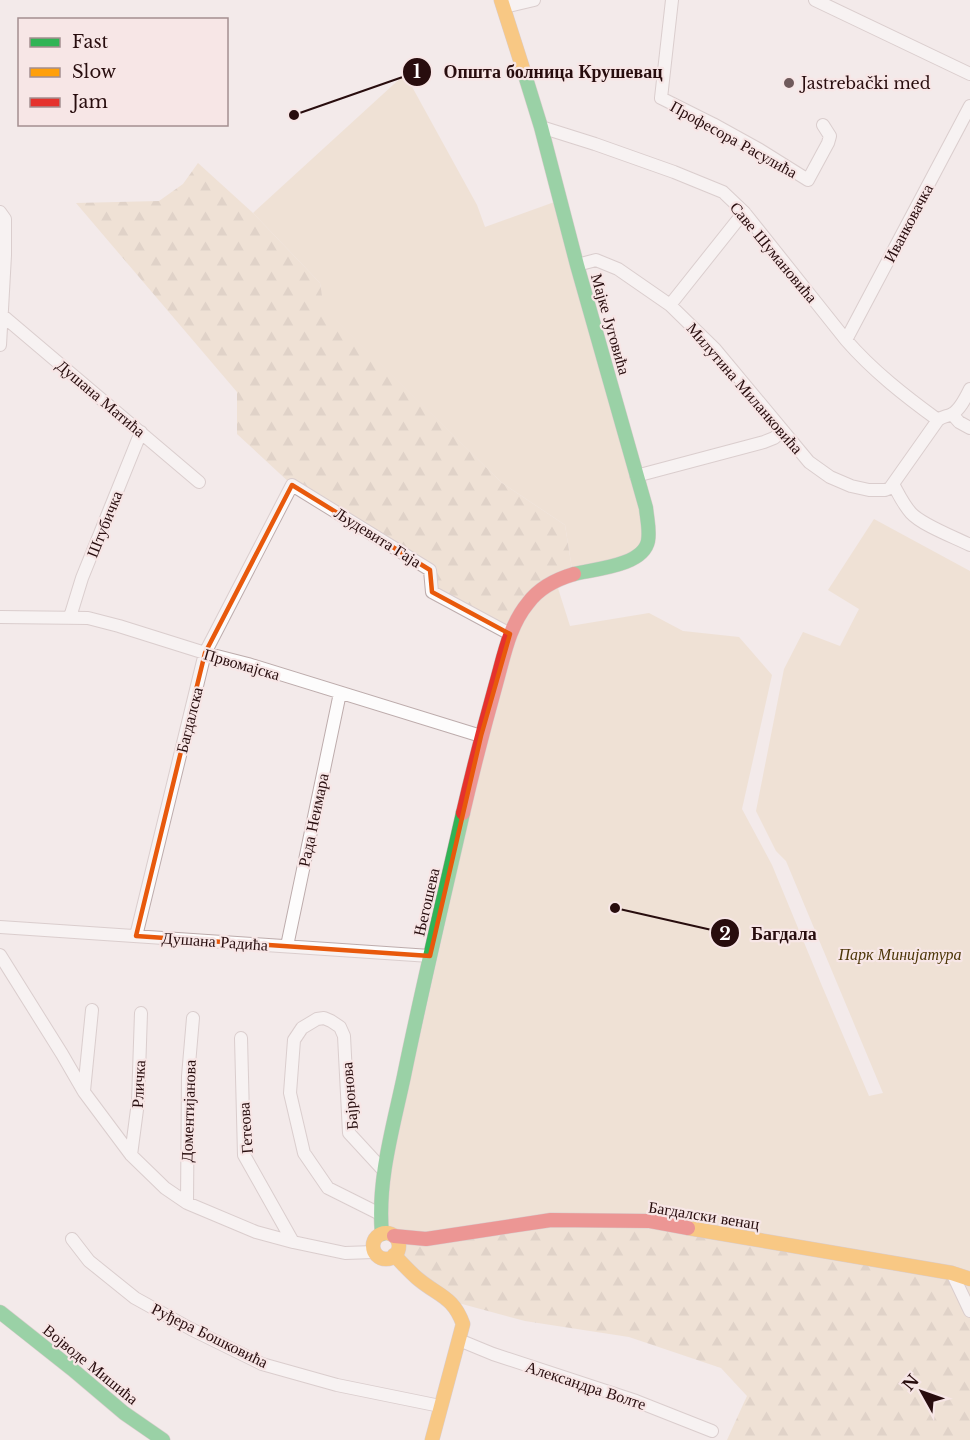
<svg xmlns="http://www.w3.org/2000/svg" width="970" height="1440" font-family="'Libre Baskerville',serif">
	<defs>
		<pattern id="forest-firs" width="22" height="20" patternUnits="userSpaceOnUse" patternTransform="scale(1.5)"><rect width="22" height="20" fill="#ebd7bd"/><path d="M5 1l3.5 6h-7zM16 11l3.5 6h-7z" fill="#cab7a1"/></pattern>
	</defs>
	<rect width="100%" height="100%" fill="#f3eaea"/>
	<!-- green -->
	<path fill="#ebd7bd" d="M 405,74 L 477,205 L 485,227 L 560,200 L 646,508 L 640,555 L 573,575 L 565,525 L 502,483 L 323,308 L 320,283 L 253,213 Z
		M 874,519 L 970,571 L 970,1279 L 394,1236 L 380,1214 L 510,634 L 556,582 L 570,626 L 649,613 L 683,631 L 739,637 L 772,675 L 742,809 L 772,865 L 822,986 L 869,1096 L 883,1093 L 786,861 L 776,851 L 756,811 L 784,669 L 803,632 L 840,646 L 859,609 L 828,590 Z"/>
	<!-- forest -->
	<path fill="url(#forest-firs)" d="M 198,163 L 253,213 L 320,283 L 324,308 L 502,483 L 565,525 L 573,575 L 541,590 L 510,634 L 432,592 L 430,570 L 292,485 L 237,434 L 237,392 L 76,203 L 159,201 L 183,184 Z
		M 551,1220 L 650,1221 L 970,1279 L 970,1440 L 727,1440 L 747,1396 L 721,1368 L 629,1337 L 525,1321 L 451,1301 L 397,1252 L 398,1244 Z"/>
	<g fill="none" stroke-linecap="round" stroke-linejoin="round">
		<defs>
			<path id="street" d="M 672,0 L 661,98 L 713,124 L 760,150 L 808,180 L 828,143 L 830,136 L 823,125
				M 815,0 L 970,74
				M 504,7 L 534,0
				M 541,127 L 595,144 L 674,172 L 723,192 L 744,212 L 846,340 C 873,371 905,396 938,420
				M 0,212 L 5,219 L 5,255 L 0,345
				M 577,265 L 596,260 L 618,269 L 670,305 L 715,349 L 809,462 L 830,477 L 851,486 L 869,490 L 885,490 L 890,488 L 938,420 C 943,416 946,417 952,414 C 960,410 966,397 970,389
				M 670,305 L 744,212
				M 2,315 L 199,482
				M 846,340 L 970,106
				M 952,414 L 959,422 L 970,428
				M 636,476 L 764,442 L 774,438 L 783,431
				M 893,484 C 898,493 903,504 911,513 C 922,525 954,537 970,545
				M 0,617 L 88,618 L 119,626 L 205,653 L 248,664 L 481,736
				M 70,617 L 82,578 L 141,432
				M 0,927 L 430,956
				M 136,936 L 205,653 L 292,485 L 430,570 L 432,592 L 510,634
				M 287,946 L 340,693
				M 0,955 L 62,1054 L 84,1092 L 131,1155 L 165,1188 L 187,1203 L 256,1232 L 293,1242 L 345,1253 L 374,1252
				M 241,1038 L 244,1155 L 293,1242
				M 84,1091 L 92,1010
				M 131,1155 L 138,1102 L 141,1013
				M 187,1203 L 188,1076 L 193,1018
				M 380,1214 L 328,1188 L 304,1153 L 290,1093 L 294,1040 L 302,1028 L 317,1019 L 324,1018 L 331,1021 L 340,1027 L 344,1036 L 349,1133 L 384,1171
				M 72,1239 L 89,1261 L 135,1298 L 191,1329 L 262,1364 L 337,1385 L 440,1406
				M 952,1273 L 970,1311
				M 459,1340 L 493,1354 L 636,1401 L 712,1431"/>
			<path id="fast" d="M 524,72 L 541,127 L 577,265 L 646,508 C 647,519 650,530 648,541 C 643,566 594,569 574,574
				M 382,1234 C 377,1181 393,1128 404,1076 C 422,988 443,901 463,813
				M 0,1312 L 72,1369 L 124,1413 L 163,1440"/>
			<path id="slow" d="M 501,0 L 524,72
				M 688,1228 L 952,1273 L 970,1279
				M373 1246a13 13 0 1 1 26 0a13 13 0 1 1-26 0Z
				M 394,1255 C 402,1263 409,1271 417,1278 C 438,1296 453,1296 463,1324 L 432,1440"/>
			<path id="jam" d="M 463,813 C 473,770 484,727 496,684 C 504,656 509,626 528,603 C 539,588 557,579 574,574
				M 394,1236 L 426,1239 L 551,1220 L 650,1221 L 688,1228"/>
		</defs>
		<!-- street casing -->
		<use href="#street" stroke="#bdacac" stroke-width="14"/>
		<!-- fast casing -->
		<use href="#fast" stroke="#bdacac" stroke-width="15"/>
		<!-- slow casing -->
		<use href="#slow" stroke="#bdacac" stroke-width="15"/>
		<!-- jam casing -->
		<use href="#jam" stroke="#bdacac" stroke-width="15"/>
		<!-- street -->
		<use href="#street" stroke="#fdfcfc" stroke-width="12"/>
		<!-- fast -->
		<use href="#fast" stroke="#30b455" stroke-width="14"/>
		<!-- slow -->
		<use href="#slow" stroke="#ff9f0a" stroke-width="14"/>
		<!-- jam -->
		<use href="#jam" stroke="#e5322d" stroke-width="14"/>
	</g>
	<!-- marked area -->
	<path d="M0 0H970V1440H0ZM 292,485 L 430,570 L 432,592 L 510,634 L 481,736 L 430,956 L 136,936 L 205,653 Z" fill="#f3eaea" fill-opacity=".55" fill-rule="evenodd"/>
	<path fill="none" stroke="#e8590c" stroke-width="4.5" stroke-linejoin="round" d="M 292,485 L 430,570 L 432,592 L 510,634 L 481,736 L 430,956 L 136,936 L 205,653 Z"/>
	<!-- markers -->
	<circle fill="#6f5a5b" stroke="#f7e6e6" stroke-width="2" cx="789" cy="83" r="6"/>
	<g text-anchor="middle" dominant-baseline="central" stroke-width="4.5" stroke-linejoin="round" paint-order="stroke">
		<!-- poi labels -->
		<g font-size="16" fill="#280d0e" stroke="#f7e6e6" text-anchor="start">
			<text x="801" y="83">Jastrebački med</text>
		</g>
		<!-- street labels -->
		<g font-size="16" fill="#280d0e" stroke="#f7e6e6">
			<text transform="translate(734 139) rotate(29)">Професора Расулића</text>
			<text transform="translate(908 223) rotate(-62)">Иванковачка</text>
			<text transform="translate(774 252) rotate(50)">Саве Шумановића</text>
			<text transform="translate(611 324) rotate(74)">Мајке Југовића</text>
			<text transform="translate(745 388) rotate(49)">Милутина Миланковића</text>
			<text transform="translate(101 398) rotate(40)">Душана Матића</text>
			<text transform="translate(104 524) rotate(-68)">Штубичка</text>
			<text transform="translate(378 537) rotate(32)">Људевита Гаја</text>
			<text transform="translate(242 664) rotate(16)">Првомајска</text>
			<text transform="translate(189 720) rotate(-76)">Багдалска</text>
			<text transform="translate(313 820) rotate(-78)">Рада Неимара</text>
			<text transform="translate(426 902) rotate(-77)">Његошева</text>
			<text transform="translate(215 941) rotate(4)">Душана Радића</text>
			<text transform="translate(138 1084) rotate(-87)">Рличка</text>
			<text transform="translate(349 1096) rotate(-95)">Бајронова</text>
			<text transform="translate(188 1111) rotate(-88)">Доментијанова</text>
			<text transform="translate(245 1128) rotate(-94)">Гетеова</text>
			<text transform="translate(704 1215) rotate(9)">Багдалски венац</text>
			<text transform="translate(210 1335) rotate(26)">Руђера Бошковића</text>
			<text transform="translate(91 1364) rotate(39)">Војводе Мишића</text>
			<text transform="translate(586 1385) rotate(18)">Александра Волте</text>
		</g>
		<!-- park labels -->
		<g font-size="16" font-style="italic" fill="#4d3608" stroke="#f7e6e6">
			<text x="900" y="954">Парк Минијатура</text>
		</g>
	</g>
	<!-- callouts -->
	<path fill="none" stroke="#280d0e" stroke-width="2" d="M294 115L417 72M615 908L725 933"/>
	<g fill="#280d0e" stroke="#f7e6e6" stroke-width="2">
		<circle cx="294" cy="115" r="6"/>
		<circle cx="615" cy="908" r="6"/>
		<circle cx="417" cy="72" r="15"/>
		<circle cx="725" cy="933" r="15"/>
	</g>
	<g font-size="18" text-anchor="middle" font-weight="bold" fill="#fff">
		<text x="417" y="78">1</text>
		<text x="725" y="940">2</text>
	</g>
	<g font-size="18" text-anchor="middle" font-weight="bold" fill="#280d0e" stroke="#f7e6e6" stroke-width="4.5" stroke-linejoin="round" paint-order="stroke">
		<text x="553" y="78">Општа болница Крушевац</text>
		<text x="784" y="940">Багдала</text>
	</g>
	<!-- legend -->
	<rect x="18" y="18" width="210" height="108" fill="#f7e6e6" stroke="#a48f90" stroke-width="1.5"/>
	<rect x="30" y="38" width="30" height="9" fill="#30b455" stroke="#a48f90" stroke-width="1.5"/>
	<text x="72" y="48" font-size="18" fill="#280d0e">Fast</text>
	<rect x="30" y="68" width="30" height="9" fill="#ff9f0a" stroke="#a48f90" stroke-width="1.5"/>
	<text x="72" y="78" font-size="18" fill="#280d0e">Slow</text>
	<rect x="30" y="98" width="30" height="9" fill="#e5322d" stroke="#a48f90" stroke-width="1.5"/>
	<text x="72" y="108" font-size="18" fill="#280d0e">Jam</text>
	<!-- north arrow -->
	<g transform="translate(922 1392) rotate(310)" stroke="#f7e6e6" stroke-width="4.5" paint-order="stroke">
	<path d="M0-4.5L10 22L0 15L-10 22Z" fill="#280d0e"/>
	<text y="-9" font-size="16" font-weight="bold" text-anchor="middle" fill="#280d0e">N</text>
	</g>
</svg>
